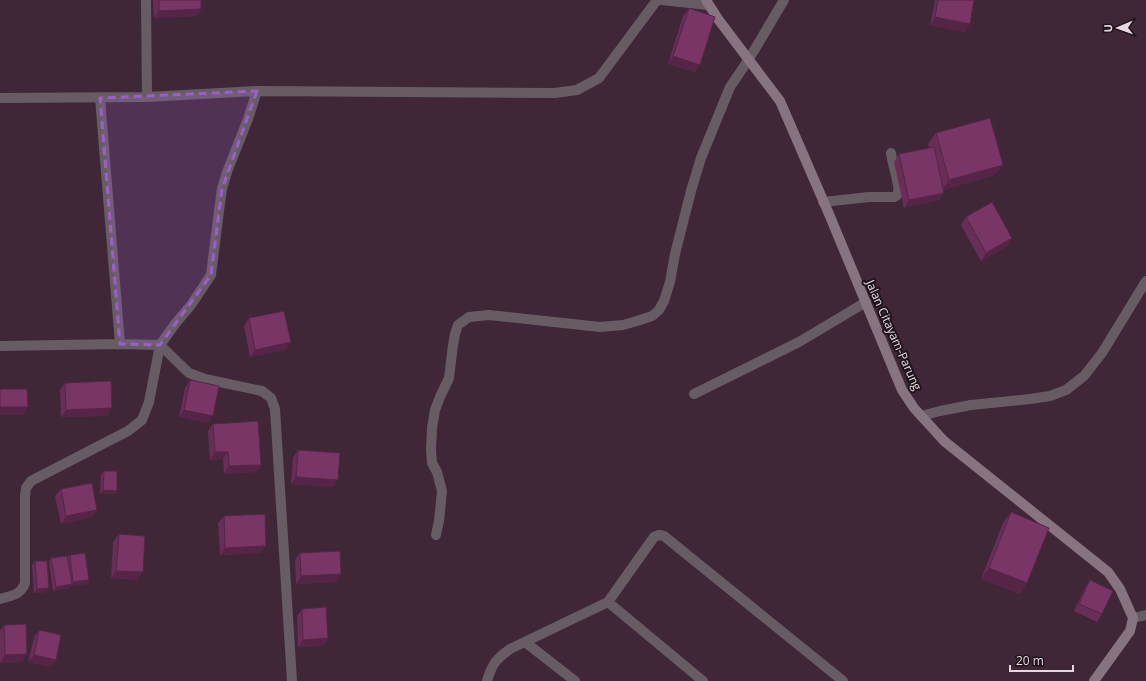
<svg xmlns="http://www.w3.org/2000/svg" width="1146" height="681" font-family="'Open Sans',sans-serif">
	<rect width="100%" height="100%" fill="#3f2737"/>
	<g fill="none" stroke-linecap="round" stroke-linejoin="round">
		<!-- street -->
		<path stroke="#685c64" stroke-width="10" d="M 146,0 L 147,97
			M 662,0 L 708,5
			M 0,98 L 147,97 L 257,91 L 555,93 L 577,90 L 599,78 L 657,0
			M 100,98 L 120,344 L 160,345 L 175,324 L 191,305 L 211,275 L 219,211 L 222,189 L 227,172 L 248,119 L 257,91
			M 823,202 L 869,197 L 894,197 C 897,195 898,196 898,192 C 900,186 892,163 891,153
			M 160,345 L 189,373 L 205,379 L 262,391 L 271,398 L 275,409 L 292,681
			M 0,346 L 120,344
			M 694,394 L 799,342 L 866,302
			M 921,416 L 940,411 L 971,405 L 1030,399 L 1050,396 L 1066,390 L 1084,376 L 1102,353 L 1146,281
			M 436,535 L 439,521 L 442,491 L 437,472 L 432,463 L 431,450 L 432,428 L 435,410 L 440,397 L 449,378 L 453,345 L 455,334 L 458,325 L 469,317 L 489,315 L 600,327 L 623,325 L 637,321 L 652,316 L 659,310 L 664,301 L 670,282 L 675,254 L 691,191 L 701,158 L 730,87 L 749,59 L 784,0
			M 0,599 C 11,596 21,595 25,583 L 25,496 L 26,488 L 31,481 L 128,431 L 142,420 L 149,402 L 160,345
			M 608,602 L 703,681
			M 1133,618 L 1146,615
			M 525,642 L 575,681
			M 487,681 C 492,664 496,659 510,649 L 608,602 L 654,537 L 659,535 L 664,536 L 843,681"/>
		<!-- secondary -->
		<path stroke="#877480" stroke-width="10" d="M 706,0 L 718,19 L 780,101 L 829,214 L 902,390 L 914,408 L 944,441 L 1108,572 L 1120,589 L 1133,618 L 1130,631 L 1094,681"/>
	</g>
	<!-- wall -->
	<path fill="#682e57" d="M 153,0 L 201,0 L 201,9 L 196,16 L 154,18 Z
		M 935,0 L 974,0 L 970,24 L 964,32 L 930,25 Z
		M 689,8 L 700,65 L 695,72 L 668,64 L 683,16 Z
		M 936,133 L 995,175 L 943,190 L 944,193 L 939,200 L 904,208 L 894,162 L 899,154 L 929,148 L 928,144 Z
		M 966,217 L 1012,238 L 1007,246 L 981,261 L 961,225 Z
		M 249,318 L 291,342 L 285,350 L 250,357 L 244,326 Z
		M 190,380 L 208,423 L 179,417 L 185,388 Z
		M 65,383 L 107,416 L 61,417 L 60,390 Z
		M 213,424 L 261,465 L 256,472 L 224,474 L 223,459 L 210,460 L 208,431 Z
		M 298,450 L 333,487 L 291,484 L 293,458 Z
		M 104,471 L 114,494 L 100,494 L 101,475 Z
		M 61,489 L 92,517 L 61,524 L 55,496 Z
		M 1011,512 L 1027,583 L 1020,594 L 981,579 L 1003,523 Z
		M 224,516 L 261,553 L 220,555 L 218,523 Z
		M 119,534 L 138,580 L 111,578 L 113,542 Z
		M 300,553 L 336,582 L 296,584 L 295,560 Z
		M 70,555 L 89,580 L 87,584 L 71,586 L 69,588 L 53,591 L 49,562 L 51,558 L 67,557 Z
		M 35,561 L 47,592 L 34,593 L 32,565 Z
		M 1090,580 L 1102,614 L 1097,622 L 1074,611 L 1085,588 Z
		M 302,609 L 328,638 L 323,646 L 298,647 L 297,616 Z
		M 4,625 L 27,654 L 22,662 L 0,663 L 0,631 Z
		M 39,630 L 56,660 L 50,667 L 28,662 L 34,637 Z"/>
	<!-- shaded-wall -->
	<path fill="#552547" d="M 201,9 L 196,16 L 154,18 L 159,11 Z
		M 935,17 L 970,24 L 964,32 L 930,25 Z
		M 673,56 L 700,65 L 695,72 L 668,64 Z
		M 1003,165 L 995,175 L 941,191 L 949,180 Z
		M 944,193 L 939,200 L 904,208 L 909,200 Z
		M 1012,238 L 1007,246 L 981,261 L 986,253 Z
		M 291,342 L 285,350 L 250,357 L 255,350 Z
		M 0,407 L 28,407 L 23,415 L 0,415 Z
		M 112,408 L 107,416 L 61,417 L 66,410 Z
		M 184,410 L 213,416 L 208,423 L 179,417 Z
		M 215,452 L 228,452 L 223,459 L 210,460 Z
		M 261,465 L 256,472 L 224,474 L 229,466 Z
		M 296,477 L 338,480 L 333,487 L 291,484 Z
		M 103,490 L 117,491 L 114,494 L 100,494 Z
		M 97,510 L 92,517 L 61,524 L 66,516 Z
		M 266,546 L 261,553 L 220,555 L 225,548 Z
		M 989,568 L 1027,583 L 1020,594 L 981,579 Z
		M 116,571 L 143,572 L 138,580 L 111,578 Z
		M 341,574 L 336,582 L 296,584 L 301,576 Z
		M 89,580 L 87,584 L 71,586 L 69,588 L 53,591 L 56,587 L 72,584 L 73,582 Z
		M 49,588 L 47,592 L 34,593 L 37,589 Z
		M 328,638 L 323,646 L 298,647 L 303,640 Z
		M 27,654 L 22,662 L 0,663 L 5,655 Z
		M 34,655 L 56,660 L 50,667 L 28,662 Z"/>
	<!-- building -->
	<path fill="#793565" stroke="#552547" d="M 159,0 L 201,0 L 201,9 L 159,11 Z
		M 938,0 L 974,0 L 970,24 L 935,17 Z
		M 689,8 L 715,17 L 700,65 L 673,56 Z
		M 990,118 L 1003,165 L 949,180 L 936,133 Z
		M 934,147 L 944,193 L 909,200 L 899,154 Z
		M 992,202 L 1012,238 L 986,253 L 966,217 Z
		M 284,311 L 291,342 L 255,350 L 249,318 Z
		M 190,380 L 219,386 L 213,416 L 184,410 Z
		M 111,381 L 112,408 L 66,410 L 65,383 Z
		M 0,389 L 27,389 L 28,407 L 0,407 Z
		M 258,421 L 261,465 L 229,466 L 228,452 L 215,452 L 213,424 Z
		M 298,450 L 340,453 L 338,480 L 296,477 Z
		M 104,471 L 117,471 L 117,491 L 103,490 Z
		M 92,483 L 97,510 L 66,516 L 61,489 Z
		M 1011,512 L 1049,528 L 1027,583 L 989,568 Z
		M 265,514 L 266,546 L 225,548 L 224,516 Z
		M 119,534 L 145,536 L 143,572 L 116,571 Z
		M 340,551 L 341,574 L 301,576 L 300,553 Z
		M 85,553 L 89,580 L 73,582 L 70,555 Z
		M 67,556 L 72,584 L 56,587 L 51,558 Z
		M 35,561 L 47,561 L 49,588 L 37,589 Z
		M 1090,580 L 1113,591 L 1102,614 L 1079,604 Z
		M 326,607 L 328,638 L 303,640 L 302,609 Z
		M 26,624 L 27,654 L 5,655 L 4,625 Z
		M 39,630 L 61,635 L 56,660 L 34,655 Z"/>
	<!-- marked area -->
	<path fill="#9b5fc9" fill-opacity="0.2" stroke="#9b5fc9" stroke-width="3" stroke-dasharray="8 5" stroke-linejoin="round" d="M 257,91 L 222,189 L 211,275 L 160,345 L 120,344 L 100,98 Z"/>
	<g text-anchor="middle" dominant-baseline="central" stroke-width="4" stroke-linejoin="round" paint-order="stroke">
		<!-- street labels -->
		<g font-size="12" fill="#e7d7e1" stroke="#1f141b">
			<text transform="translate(894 335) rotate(66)">Jalan Citayam-Parung</text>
		</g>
	</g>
	<!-- north arrow -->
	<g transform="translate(1118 28) rotate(268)" stroke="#1f141b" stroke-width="3" paint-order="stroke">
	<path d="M0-3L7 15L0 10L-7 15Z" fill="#e7d7e1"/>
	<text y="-6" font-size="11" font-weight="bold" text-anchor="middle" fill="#e7d7e1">U</text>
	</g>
	<!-- scale -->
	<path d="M1010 665v6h63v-6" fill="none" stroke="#e7d7e1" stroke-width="2"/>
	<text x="1016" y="665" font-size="12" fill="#e7d7e1" stroke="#1f141b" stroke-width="3" paint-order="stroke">20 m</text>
</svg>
